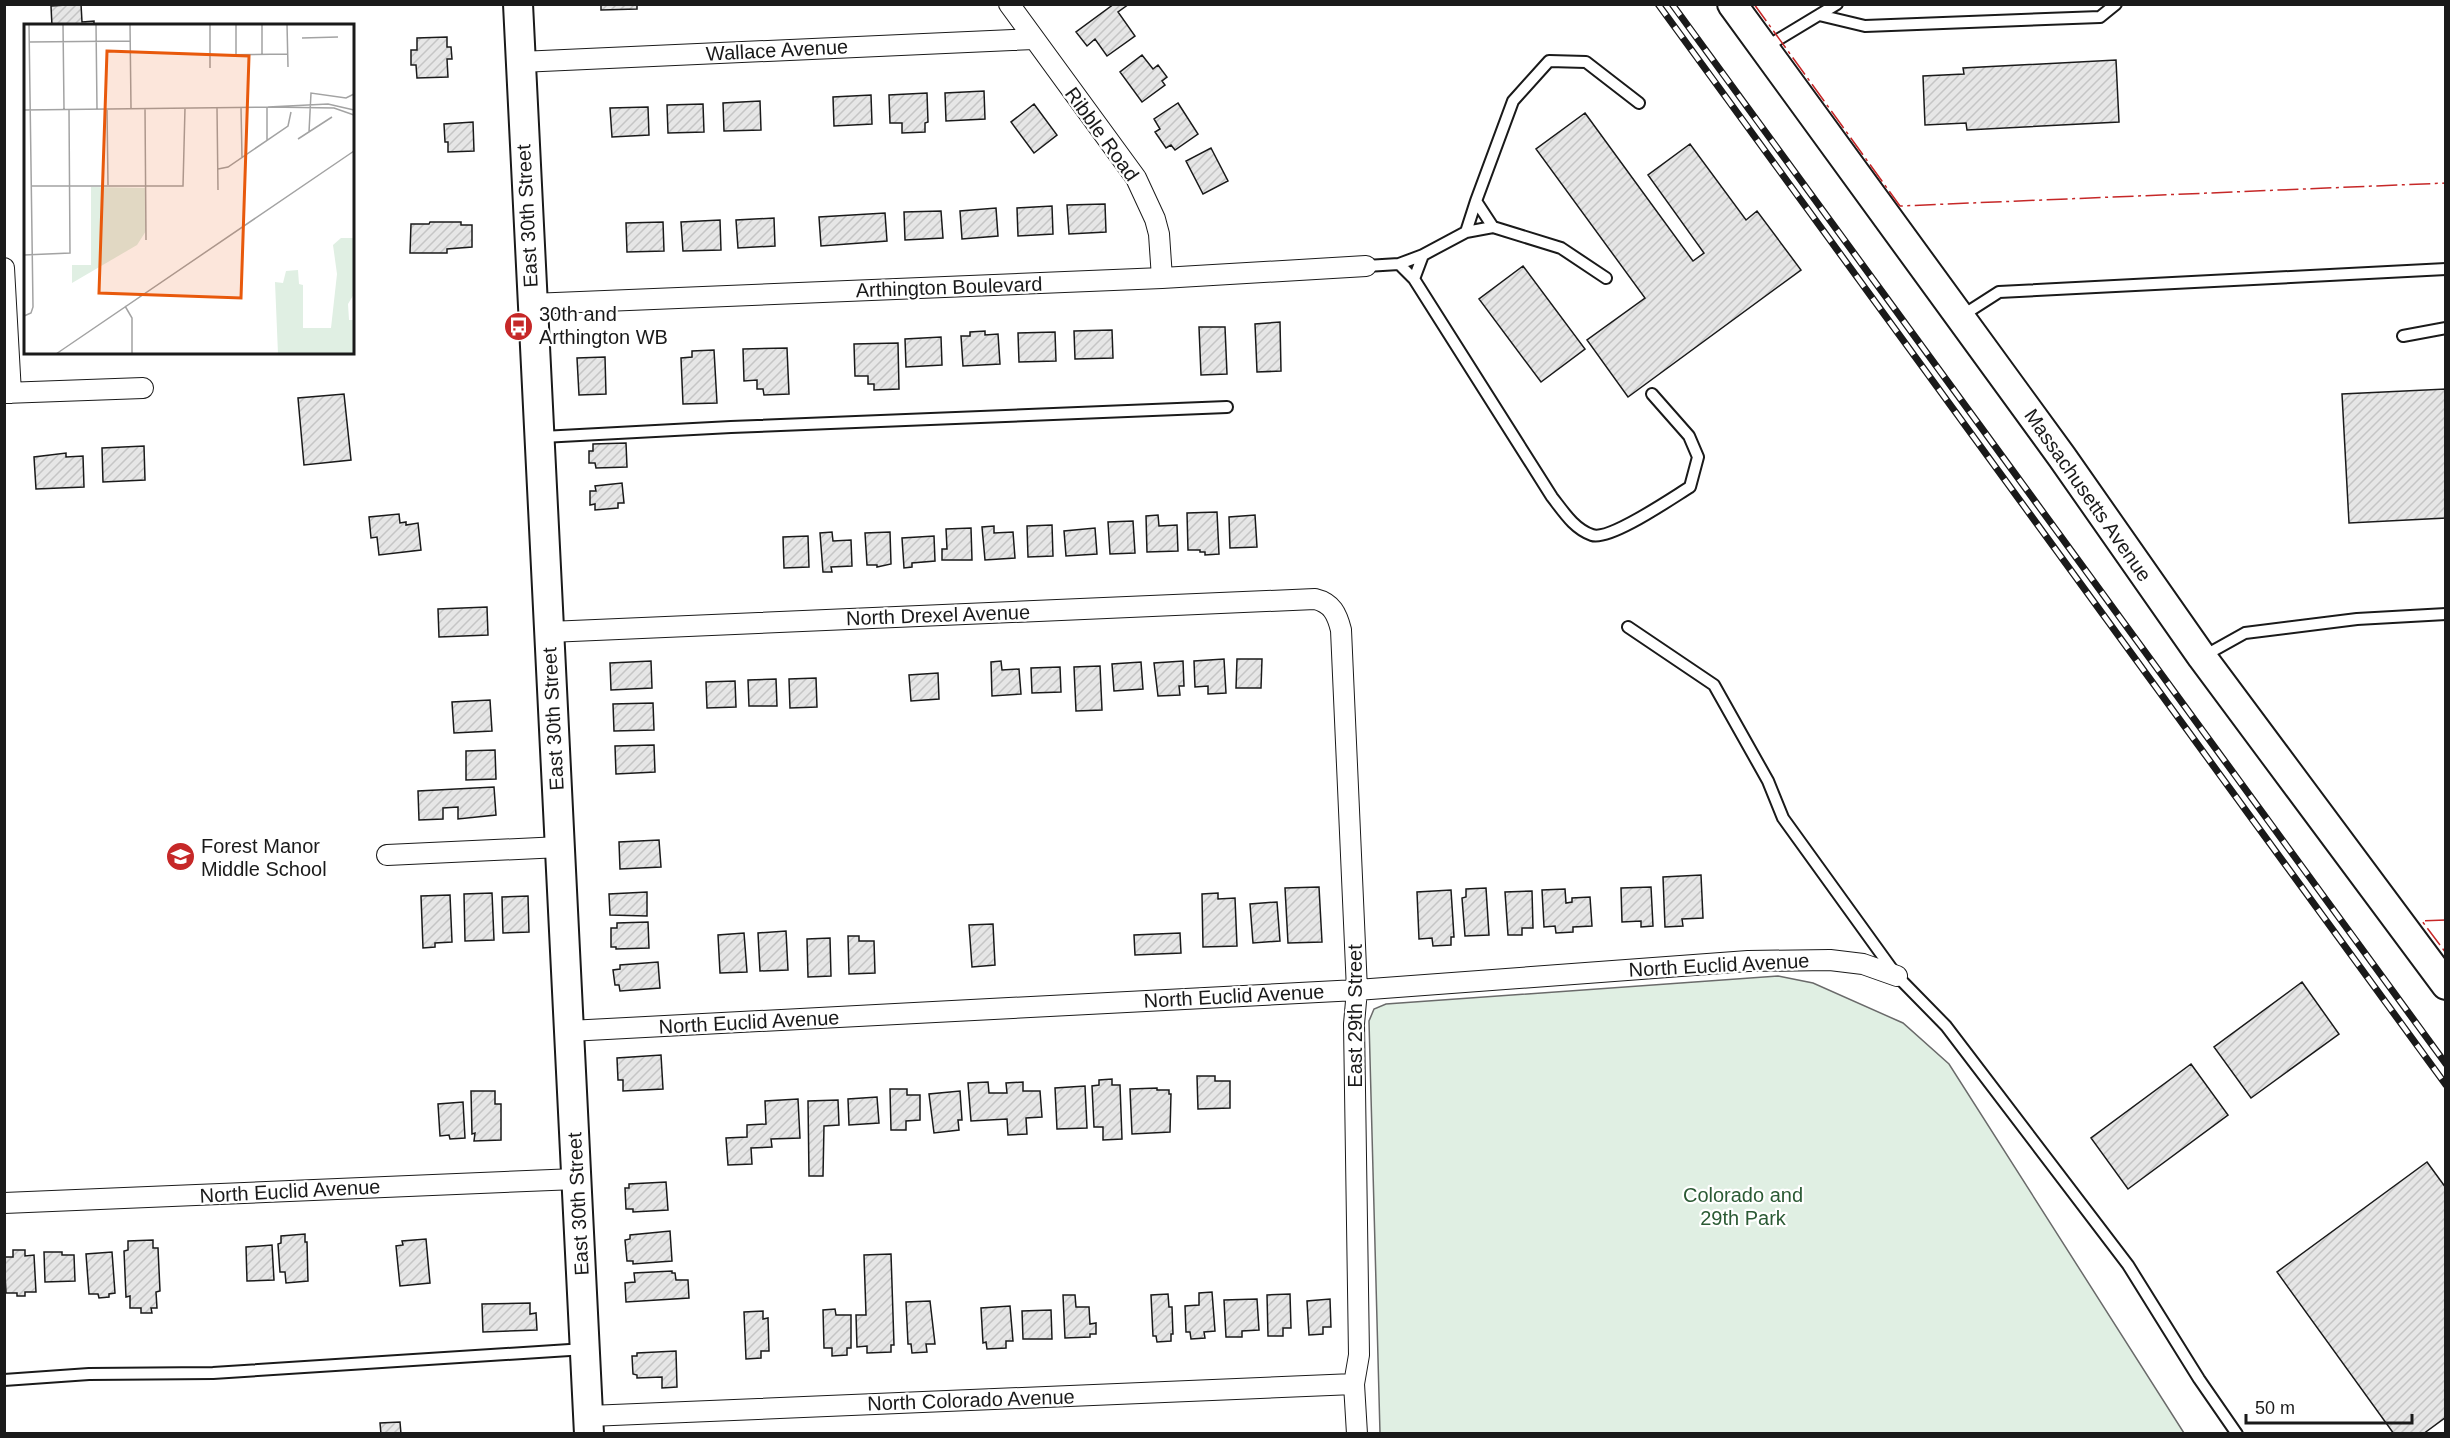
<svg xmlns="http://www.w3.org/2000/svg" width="2450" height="1438" font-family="Helvetica,sans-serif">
	<defs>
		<pattern id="building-hatch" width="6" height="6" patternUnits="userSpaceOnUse" patternTransform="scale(1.5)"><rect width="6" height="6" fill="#e6e6e6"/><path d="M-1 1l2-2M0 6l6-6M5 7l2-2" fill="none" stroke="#c5c5c5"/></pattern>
	</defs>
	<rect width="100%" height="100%" fill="#fff"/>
	<!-- green -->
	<path fill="#e0efe3" stroke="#6a6a6a" stroke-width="1.5" d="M 1778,976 L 1813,983 L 1903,1023 L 1949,1064 L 2184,1433 L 1380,1433 L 1369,1021 L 1374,1009 L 1386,1004 Z"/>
	<!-- building -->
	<path fill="url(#building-hatch)" stroke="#1a1a1a" stroke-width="1.5" d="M 81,4 L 82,22 L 94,21 L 94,26 L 52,26 L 51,6 Z
		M 601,4 L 637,4 L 637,9 L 601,10 Z
		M 1114,4 L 1129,4 L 1118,12 L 1135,36 L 1107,56 L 1095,39 L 1087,46 L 1076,32 Z
		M 447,37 L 447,47 L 451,47 L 452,59 L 447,59 L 448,77 L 417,78 L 416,65 L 411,65 L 411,50 L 417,50 L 417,38 Z
		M 1142,55 L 1153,69 L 1158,65 L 1167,77 L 1162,81 L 1165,85 L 1142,102 L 1120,72 Z
		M 2116,60 L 2119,122 L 1967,130 L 1966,123 L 1925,125 L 1923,76 L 1964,74 L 1963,68 Z
		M 984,91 L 985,119 L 946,121 L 945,93 Z
		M 927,93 L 928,122 L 925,123 L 925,132 L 902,133 L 902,123 L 890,123 L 889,95 Z
		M 871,95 L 872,124 L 834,126 L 833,97 Z
		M 760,101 L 761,130 L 724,131 L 723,103 Z
		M 1178,103 L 1198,134 L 1175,150 L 1171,145 L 1166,148 L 1155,132 L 1160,129 L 1154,119 Z
		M 703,104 L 704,132 L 668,133 L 667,105 Z
		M 1034,104 L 1057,135 L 1034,153 L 1011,122 Z
		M 648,107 L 649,135 L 612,137 L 610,108 Z
		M 1585,113 L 1693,261 L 1704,253 L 1648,175 L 1690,144 L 1746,220 L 1757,211 L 1801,270 L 1628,397 L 1587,340 L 1645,298 L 1536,149 Z
		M 473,122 L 474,151 L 448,152 L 448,142 L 445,142 L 444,124 Z
		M 1211,148 L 1228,181 L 1203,194 L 1186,161 Z
		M 1105,204 L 1106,232 L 1069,234 L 1067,205 Z
		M 1052,206 L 1053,234 L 1018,236 L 1017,208 Z
		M 996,208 L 998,236 L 962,239 L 960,211 Z
		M 941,211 L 943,238 L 905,240 L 904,212 Z
		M 885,213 L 887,241 L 821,246 L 819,217 Z
		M 774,218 L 775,246 L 738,248 L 736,220 Z
		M 720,220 L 721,250 L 683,251 L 681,222 Z
		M 430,222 L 461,222 L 461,225 L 472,225 L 472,247 L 447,249 L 447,253 L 410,253 L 411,224 L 429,224 Z
		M 663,222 L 664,251 L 627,252 L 626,223 Z
		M 1523,266 L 1585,349 L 1541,382 L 1479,299 Z
		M 1280,322 L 1281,371 L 1257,372 L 1255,324 Z
		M 1199,327 L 1225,327 L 1227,374 L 1201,375 Z
		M 1112,330 L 1113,358 L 1075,359 L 1074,331 Z
		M 985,331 L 985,335 L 998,334 L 1000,364 L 963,366 L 961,336 L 970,336 L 970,332 Z
		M 1055,332 L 1056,361 L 1019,362 L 1018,333 Z
		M 941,337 L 942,365 L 906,367 L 905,339 Z
		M 898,343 L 899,389 L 874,390 L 874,384 L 868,384 L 868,376 L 855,376 L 854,344 Z
		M 787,348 L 789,394 L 764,395 L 763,389 L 757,389 L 757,380 L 744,381 L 743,349 Z
		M 714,350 L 717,403 L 683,404 L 681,358 L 692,357 L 692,351 Z
		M 605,357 L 606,394 L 579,395 L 577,358 Z
		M 2446,389 L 2446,518 L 2349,523 L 2342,394 Z
		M 344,394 L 351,460 L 304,465 L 298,398 Z
		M 626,443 L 627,467 L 596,468 L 595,463 L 589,463 L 589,451 L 593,451 L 593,444 Z
		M 144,446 L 145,480 L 103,482 L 102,448 Z
		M 66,453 L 66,457 L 83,456 L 84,487 L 36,489 L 34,457 Z
		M 622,483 L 624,503 L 618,503 L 618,508 L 595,510 L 595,504 L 590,505 L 590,491 L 596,491 L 595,486 Z
		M 1217,512 L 1219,554 L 1205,555 L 1205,552 L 1200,552 L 1200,550 L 1188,550 L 1187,513 Z
		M 399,514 L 400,523 L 406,522 L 406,525 L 418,523 L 421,550 L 379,555 L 377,537 L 371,538 L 369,517 Z
		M 1158,515 L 1159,526 L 1177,525 L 1178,551 L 1147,552 L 1146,516 Z
		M 1255,515 L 1257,547 L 1230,548 L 1229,517 Z
		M 1133,521 L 1135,553 L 1110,554 L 1108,522 Z
		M 1052,525 L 1053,556 L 1028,557 L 1027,526 Z
		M 994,526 L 994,533 L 1013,532 L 1015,558 L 985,560 L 982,527 Z
		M 971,528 L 972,560 L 942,560 L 942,549 L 947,549 L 946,529 Z
		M 1095,528 L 1097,554 L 1066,556 L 1064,531 Z
		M 832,532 L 833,541 L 851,540 L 852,566 L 831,567 L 832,572 L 823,572 L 820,533 Z
		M 890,532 L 891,564 L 877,567 L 877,565 L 867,565 L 865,533 Z
		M 808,536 L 809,567 L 784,568 L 783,537 Z
		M 934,536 L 935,561 L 912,563 L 912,567 L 904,568 L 902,538 Z
		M 487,607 L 488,635 L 439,637 L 438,609 Z
		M 1224,659 L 1226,693 L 1208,694 L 1208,686 L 1195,687 L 1194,661 Z
		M 1237,659 L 1262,659 L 1261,688 L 1236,688 Z
		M 651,661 L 652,688 L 611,690 L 610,663 Z
		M 1001,661 L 1002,670 L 1019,669 L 1021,694 L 992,696 L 991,662 Z
		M 1183,661 L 1184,686 L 1179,686 L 1180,695 L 1158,696 L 1154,663 Z
		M 1141,662 L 1143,689 L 1114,691 L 1112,664 Z
		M 1100,666 L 1102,710 L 1076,711 L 1074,667 Z
		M 1060,667 L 1061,692 L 1032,693 L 1031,668 Z
		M 938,673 L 939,699 L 911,701 L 909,675 Z
		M 816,678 L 817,707 L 790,708 L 789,679 Z
		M 776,679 L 777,706 L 749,706 L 748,680 Z
		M 735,681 L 736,707 L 707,708 L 706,682 Z
		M 490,700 L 492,731 L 454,733 L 452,702 Z
		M 653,703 L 654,730 L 614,731 L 613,704 Z
		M 654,745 L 655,772 L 616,774 L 615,746 Z
		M 495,750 L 496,779 L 466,780 L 466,751 Z
		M 494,787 L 496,815 L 458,819 L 458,807 L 443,808 L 443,819 L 419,820 L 418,791 Z
		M 659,840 L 661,867 L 620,869 L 619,842 Z
		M 1701,875 L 1703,918 L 1682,919 L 1683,926 L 1665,927 L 1663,877 Z
		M 1319,887 L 1322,942 L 1288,943 L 1285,888 Z
		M 1651,887 L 1653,926 L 1641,927 L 1641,921 L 1622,922 L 1621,888 Z
		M 1486,888 L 1489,935 L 1465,936 L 1462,898 L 1466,897 L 1466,889 Z
		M 1565,889 L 1566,903 L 1572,902 L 1572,898 L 1590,897 L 1592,926 L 1573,927 L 1573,932 L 1556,933 L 1555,926 L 1544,927 L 1542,890 Z
		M 1451,890 L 1454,937 L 1451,937 L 1451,945 L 1433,946 L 1432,938 L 1419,939 L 1417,892 Z
		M 1532,891 L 1533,928 L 1522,928 L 1522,935 L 1508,935 L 1505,892 Z
		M 647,892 L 647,916 L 610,915 L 609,894 Z
		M 492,893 L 494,940 L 465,941 L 464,894 Z
		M 1218,893 L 1218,899 L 1235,898 L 1237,946 L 1203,947 L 1202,894 Z
		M 450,895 L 452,942 L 435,943 L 435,947 L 423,948 L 421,896 Z
		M 528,896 L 529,932 L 503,933 L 502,897 Z
		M 1277,902 L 1280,941 L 1253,943 L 1250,904 Z
		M 648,922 L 649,948 L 616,949 L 616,947 L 611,947 L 611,928 L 617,928 L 617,923 Z
		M 993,924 L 995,965 L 972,967 L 969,925 Z
		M 786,931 L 788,970 L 760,971 L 758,933 Z
		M 744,933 L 747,972 L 720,973 L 718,935 Z
		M 1180,933 L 1181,953 L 1135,955 L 1134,935 Z
		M 848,936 L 859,936 L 859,941 L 874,941 L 875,973 L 849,974 Z
		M 830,938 L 831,976 L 808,977 L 807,939 Z
		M 658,962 L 660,988 L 620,991 L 619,985 L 615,985 L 613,970 L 620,969 L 620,965 Z
		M 2302,982 L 2339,1034 L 2251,1098 L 2214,1047 Z
		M 661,1055 L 663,1089 L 623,1091 L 623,1080 L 618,1080 L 617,1058 Z
		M 2191,1064 L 2228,1115 L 2128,1189 L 2091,1138 Z
		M 1197,1076 L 1215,1076 L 1215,1081 L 1230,1081 L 1230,1108 L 1198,1109 Z
		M 1112,1079 L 1112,1085 L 1120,1085 L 1122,1139 L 1103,1140 L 1103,1127 L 1094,1127 L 1092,1086 L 1099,1085 L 1099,1080 Z
		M 988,1082 L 989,1093 L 1007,1093 L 1006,1083 L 1023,1082 L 1023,1091 L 1040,1091 L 1042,1117 L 1026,1118 L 1027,1134 L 1008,1135 L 1007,1119 L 971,1121 L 968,1083 Z
		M 1085,1086 L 1087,1128 L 1057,1129 L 1055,1088 Z
		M 1157,1088 L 1157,1090 L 1169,1090 L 1169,1094 L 1171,1094 L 1170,1132 L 1132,1134 L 1130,1089 Z
		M 890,1089 L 907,1089 L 907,1095 L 920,1095 L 920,1120 L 906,1121 L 906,1130 L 891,1130 Z
		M 471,1091 L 495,1091 L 495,1104 L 501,1104 L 501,1140 L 474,1141 L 475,1133 L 472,1134 Z
		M 960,1091 L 962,1120 L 958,1120 L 959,1130 L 934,1133 L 929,1094 Z
		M 877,1097 L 879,1123 L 849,1125 L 848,1099 Z
		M 798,1099 L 800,1138 L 771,1139 L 772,1147 L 751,1148 L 752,1164 L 728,1165 L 726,1138 L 747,1137 L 747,1125 L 766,1124 L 765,1101 Z
		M 838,1100 L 839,1125 L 824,1126 L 823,1176 L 809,1176 L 808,1101 Z
		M 463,1102 L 465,1138 L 450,1139 L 449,1135 L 440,1136 L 438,1104 Z
		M 2427,1162 L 2446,1188 L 2446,1417 L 2423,1434 L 2394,1434 L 2277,1272 Z
		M 666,1182 L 668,1210 L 633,1212 L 633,1209 L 626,1209 L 625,1188 L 629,1188 L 629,1184 Z
		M 670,1231 L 672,1261 L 633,1264 L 633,1261 L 627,1261 L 625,1240 L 630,1239 L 630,1235 Z
		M 305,1234 L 305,1242 L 307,1242 L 308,1281 L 286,1283 L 285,1272 L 280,1272 L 278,1244 L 281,1243 L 281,1236 Z
		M 426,1239 L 430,1283 L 400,1286 L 396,1246 L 403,1245 L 402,1241 Z
		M 153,1240 L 153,1248 L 158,1248 L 160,1291 L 156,1292 L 157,1308 L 151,1308 L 152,1313 L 141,1313 L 141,1308 L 130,1308 L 130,1296 L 126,1297 L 124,1251 L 128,1250 L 128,1241 Z
		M 272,1245 L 274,1280 L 247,1281 L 246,1247 Z
		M 13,1250 L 25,1250 L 25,1256 L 34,1255 L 36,1292 L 25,1292 L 25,1296 L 17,1296 L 17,1293 L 6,1293 L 4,1257 L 13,1257 Z
		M 44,1252 L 62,1252 L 62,1255 L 74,1255 L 75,1281 L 45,1282 Z
		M 112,1252 L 115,1293 L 109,1294 L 109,1297 L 99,1298 L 98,1294 L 89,1294 L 86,1254 Z
		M 891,1254 L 894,1345 L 891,1345 L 891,1352 L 867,1353 L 867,1346 L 857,1347 L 856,1315 L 866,1315 L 864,1255 Z
		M 672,1271 L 672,1273 L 675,1273 L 676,1280 L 688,1280 L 689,1298 L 626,1302 L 625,1283 L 635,1282 L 634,1273 Z
		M 1212,1292 L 1215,1331 L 1204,1332 L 1205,1338 L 1191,1339 L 1190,1332 L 1186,1332 L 1185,1306 L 1199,1305 L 1199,1293 Z
		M 1168,1294 L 1169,1307 L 1172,1307 L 1173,1334 L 1171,1334 L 1171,1341 L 1157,1342 L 1156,1336 L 1153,1336 L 1151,1295 Z
		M 1290,1294 L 1291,1328 L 1283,1328 L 1283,1336 L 1268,1336 L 1267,1295 Z
		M 1063,1295 L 1075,1295 L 1076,1307 L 1089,1307 L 1090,1324 L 1096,1323 L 1096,1334 L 1090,1334 L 1090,1337 L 1065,1338 Z
		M 1257,1299 L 1259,1330 L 1242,1331 L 1242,1337 L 1226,1337 L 1224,1300 Z
		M 1330,1299 L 1331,1327 L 1323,1327 L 1323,1334 L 1309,1335 L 1307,1301 Z
		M 930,1301 L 935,1344 L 926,1344 L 927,1352 L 912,1353 L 911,1344 L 908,1344 L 906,1302 Z
		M 530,1303 L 530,1314 L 536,1313 L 537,1330 L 483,1332 L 482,1304 Z
		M 1010,1306 L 1013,1341 L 1006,1341 L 1006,1348 L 987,1349 L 986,1342 L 983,1343 L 981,1308 Z
		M 835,1309 L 836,1315 L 851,1315 L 851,1348 L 847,1348 L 847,1355 L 832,1356 L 832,1348 L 824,1348 L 823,1310 Z
		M 1051,1310 L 1052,1339 L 1023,1339 L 1022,1311 Z
		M 763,1311 L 763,1319 L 768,1318 L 769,1351 L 761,1351 L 761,1358 L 746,1359 L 744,1312 Z
		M 676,1351 L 677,1387 L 662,1388 L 662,1377 L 637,1378 L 637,1375 L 633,1374 L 632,1356 L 637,1356 L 637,1353 Z
		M 400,1422 L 401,1434 L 381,1434 L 380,1423 Z"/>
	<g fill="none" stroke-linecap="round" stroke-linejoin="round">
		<defs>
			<path id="lane" d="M 1819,15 L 1865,26 L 2100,17 L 2116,4
				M 1764,48 L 1837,4
				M 1476,201 L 1513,101 L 1549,61 L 1586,62 L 1639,103
				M 1493,227 L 1561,248 L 1606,278
				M 1423,255 L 1466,232 L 1476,201 L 1493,227 L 1466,232
				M 1366,266 L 1399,264 L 1414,279 L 1423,255 L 1399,264
				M 1414,279 L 1552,497 C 1563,511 1574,529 1592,535 C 1610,541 1672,498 1690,487 L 1698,457 L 1689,436 L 1652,394
				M 1960,317 L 1999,292 L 2446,269
				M 2403,336 L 2446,328
				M 542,437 L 731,427 L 1227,407
				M 1628,627 L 1714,685 L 1768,781 L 1783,818 L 1897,976 L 1946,1026 L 2128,1265 L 2199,1379 L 2237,1434
				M 2202,657 L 2245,633 L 2357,619 L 2446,614
				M 4,1380 L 89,1374 L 213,1373 L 585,1349"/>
			<path id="street" d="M 1009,4 L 1136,178 L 1155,219 L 1159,234 L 1162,278
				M 520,62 L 1034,39
				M 4,268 L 11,393
				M 531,304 L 1162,278 L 1366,266
				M 4,393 L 143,388
				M 549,632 L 1315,599 C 1332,603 1337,614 1341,630 L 1357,990 L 1354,1024 L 1359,1355 L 1354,1384 L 1357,1434
				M 387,855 L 560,847
				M 569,1031 L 1357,990 L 1748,961 L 1830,960 L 1863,964 L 1897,976
				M 4,1203 L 576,1179
				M 589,1416 L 1354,1384"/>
			<path id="secondary" d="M 518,4 L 589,1434
				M 1732,4 L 2062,457 L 2202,657 L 2446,985"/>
		</defs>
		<!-- lane casing -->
		<use href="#lane" stroke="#1a1a1a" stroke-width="14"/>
		<!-- street casing -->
		<use href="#street" stroke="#1a1a1a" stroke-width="22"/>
		<!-- secondary casing -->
		<use href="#secondary" stroke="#1a1a1a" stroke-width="32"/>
		<!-- lane -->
		<use href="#lane" stroke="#fff" stroke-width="10"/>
		<!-- street -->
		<use href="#street" stroke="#fff" stroke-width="20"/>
		<!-- secondary -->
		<use href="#secondary" stroke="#fff" stroke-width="28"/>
		<defs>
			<path id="rail" d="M 1658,4 L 2446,1085
				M 1672,4 L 2446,1064"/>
		</defs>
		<!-- rail casing -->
		<use href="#rail" stroke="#1a1a1a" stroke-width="7"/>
		<!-- rail -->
		<use href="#rail" stroke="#fff" stroke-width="4.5" stroke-dasharray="14" stroke-linecap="butt"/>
		<!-- power -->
		<path stroke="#c62828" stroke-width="1.5" stroke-dasharray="21 4.5 3 4.5" stroke-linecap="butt" d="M 1754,4 L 1900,206 L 2446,183
			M 2446,920 L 2422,921 L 2446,953"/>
	</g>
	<!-- icons -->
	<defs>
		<symbol id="bus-disc" viewBox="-11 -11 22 22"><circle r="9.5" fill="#c62828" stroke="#fff"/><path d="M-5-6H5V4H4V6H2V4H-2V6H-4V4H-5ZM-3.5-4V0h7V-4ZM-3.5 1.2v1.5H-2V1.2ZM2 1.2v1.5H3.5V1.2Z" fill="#fff"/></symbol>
		<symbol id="school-disc" viewBox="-11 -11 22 22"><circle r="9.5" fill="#c62828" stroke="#fff"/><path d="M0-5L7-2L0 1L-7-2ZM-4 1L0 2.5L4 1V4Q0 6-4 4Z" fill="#fff"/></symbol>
	</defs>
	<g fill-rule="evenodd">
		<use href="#bus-disc" x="502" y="310" width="33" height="33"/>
		<use href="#school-disc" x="164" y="840" width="33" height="33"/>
	</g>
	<g text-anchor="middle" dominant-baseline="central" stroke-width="4.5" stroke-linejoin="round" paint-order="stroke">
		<!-- street labels -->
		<g font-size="20" fill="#1a1a1a" stroke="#fff">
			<text transform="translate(777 50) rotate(-3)">Wallace Avenue</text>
			<text transform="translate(1102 134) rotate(54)">Ribble Road</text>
			<text transform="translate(527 216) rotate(-93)">East 30th Street</text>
			<text transform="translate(949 287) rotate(-2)">Arthington Boulevard</text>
			<text transform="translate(2088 495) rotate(55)">Massachusetts Avenue</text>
			<text transform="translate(938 615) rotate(-2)">North Drexel Avenue</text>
			<text transform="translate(553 719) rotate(-93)">East 30th Street</text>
			<text transform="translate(1719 965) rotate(-3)">North Euclid Avenue</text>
			<text transform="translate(1234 996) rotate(-3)">North Euclid Avenue</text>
			<text transform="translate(1355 1016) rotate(-90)">East 29th Street</text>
			<text transform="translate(749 1022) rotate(-3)">North Euclid Avenue</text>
			<text transform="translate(290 1191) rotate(-3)">North Euclid Avenue</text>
			<text transform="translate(578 1204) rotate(-93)">East 30th Street</text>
			<text transform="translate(971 1400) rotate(-2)">North Colorado Avenue</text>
		</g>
		<!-- poi labels -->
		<g font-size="20" fill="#1a1a1a" stroke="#fff" text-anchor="start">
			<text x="539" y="314">30th and<tspan x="539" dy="23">Arthington WB</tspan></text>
			<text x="201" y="846">Forest Manor<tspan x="201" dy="23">Middle School</tspan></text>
		</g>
		<!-- park labels -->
		<g font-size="20" fill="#2b5a34" stroke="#fff">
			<text x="1743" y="1195">Colorado and<tspan x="1743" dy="23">29th Park</tspan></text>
		</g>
	</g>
	<!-- overview -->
	<g transform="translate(24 24)">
		<rect width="330" height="330" fill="#fff"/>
		<path d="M 67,163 L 121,164 L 122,207 L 113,221 L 48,259 L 48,241 L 67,241 Z" fill="#e0efe3"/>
		<path d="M 317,214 L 330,214 L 330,270 L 324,280 L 325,296 L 330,296 L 330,330 L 254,330 L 251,258 L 259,259 L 262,247 L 274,246 L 275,260 L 279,261 L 279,304 L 307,304 L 313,250 L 309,221 Z" fill="#e0efe3"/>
		<path fill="none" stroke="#a3a3a3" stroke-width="1.5" d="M 39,0 L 40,85M 72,0 L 73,85M 106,0 L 107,84M 186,0 L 186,44M 212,0 L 212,31M 238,0 L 238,31M 263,0 L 264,43M 278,14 L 314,13M 5,18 L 106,17M 186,31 L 264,30M 217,83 L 218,134M 244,83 L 304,80 L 330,86M 121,84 L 122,216M 193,84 L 194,166M 83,85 L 84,161M 0,86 L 244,83 L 310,84 L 330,91M 285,108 L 287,69 L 322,74 L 330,70M 274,115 L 308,93M 243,117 L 243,83M 194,145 L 204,143 L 264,102 L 267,88M 7,162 L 159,162 L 161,84M 0,231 L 46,229 L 45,85M 101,282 L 108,294 L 108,330M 0,292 L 7,289 L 9,283 L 5,0M 32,330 L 330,127"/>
		<path fill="#e8590c" fill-opacity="0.15" stroke="#e8590c" stroke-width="3" d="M 83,27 L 225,32 L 217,274 L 75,269 Z"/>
		<rect width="330" height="330" fill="none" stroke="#1a1a1a" stroke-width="3"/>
	</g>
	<!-- border -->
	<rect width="2450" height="1438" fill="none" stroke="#1a1a1a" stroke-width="12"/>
	<!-- scale -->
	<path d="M2246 1414v9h166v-9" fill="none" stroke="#1a1a1a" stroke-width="3"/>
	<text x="2255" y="1414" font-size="18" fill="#1a1a1a" stroke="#ffffff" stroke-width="4.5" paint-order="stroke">50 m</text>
</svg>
